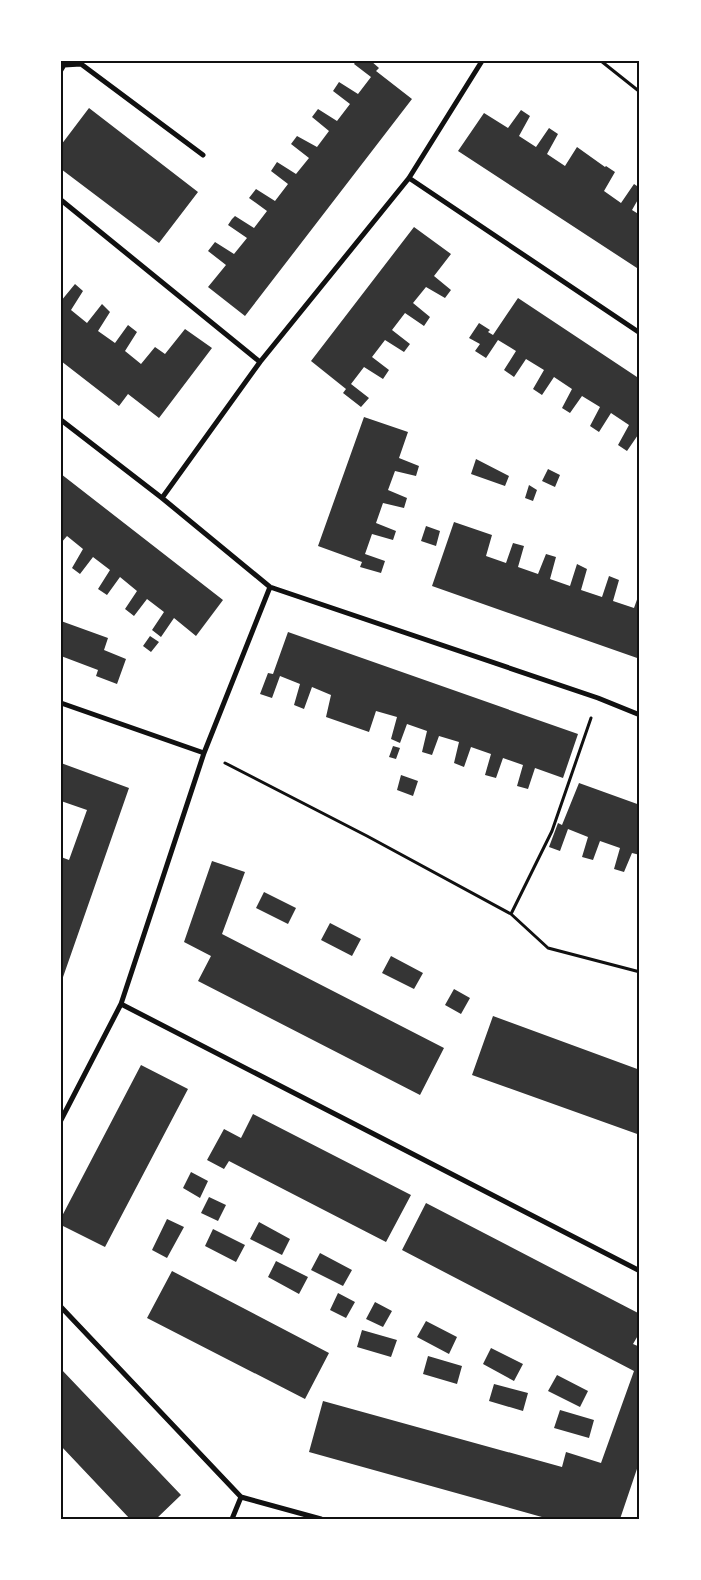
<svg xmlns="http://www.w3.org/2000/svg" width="701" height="1580" font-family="'PT Sans Narrow',sans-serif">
	<rect width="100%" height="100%" fill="#fff"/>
	<!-- building -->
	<path fill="#353535" d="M 356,61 L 371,61 L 379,68 L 376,71 L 412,99 L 245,316 L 208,287 L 226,265 L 208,251 L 215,242 L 234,254 L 247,238 L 228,225 L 232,219 L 235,216 L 254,228 L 267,211 L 249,198 L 256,189 L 275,201 L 288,184 L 271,171 L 277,162 L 296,174 L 309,158 L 291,144 L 297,136 L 317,147 L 329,131 L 312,117 L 318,109 L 337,121 L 350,104 L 333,91 L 339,82 L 358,94 L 371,77 L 354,64 Z
		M 89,108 L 198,192 L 159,243 L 61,169 L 61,145 Z
		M 521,110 L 530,116 L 519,136 L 536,147 L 549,128 L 558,134 L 547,154 L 565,166 L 577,147 L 605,167 L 606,166 L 615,172 L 604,191 L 621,203 L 634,184 L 640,188 L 640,196 L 632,210 L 640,215 L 640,270 L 458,151 L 484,113 L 508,128 Z
		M 414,227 L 451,254 L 434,276 L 451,290 L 445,298 L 426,287 L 413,303 L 430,317 L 424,326 L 405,313 L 392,330 L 410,344 L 404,352 L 385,340 L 372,357 L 389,370 L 383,379 L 364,367 L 351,384 L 369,398 L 361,407 L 343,393 L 346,389 L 311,361 Z
		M 75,284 L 83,291 L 71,310 L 87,323 L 102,304 L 110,312 L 98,331 L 115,343 L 128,325 L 137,332 L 125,351 L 141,364 L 155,347 L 165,354 L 185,329 L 212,348 L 159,418 L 128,394 L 119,406 L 61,361 L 61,301 Z
		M 518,298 L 640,379 L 640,432 L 627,451 L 618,445 L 629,425 L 611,413 L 599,432 L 590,426 L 600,407 L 582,396 L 570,413 L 562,408 L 572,389 L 554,377 L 542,395 L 533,389 L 544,370 L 526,359 L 514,377 L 504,370 L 516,351 L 498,340 L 486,358 L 475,351 L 480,344 L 469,338 L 479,323 L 490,330 L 488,332 L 493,335 Z
		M 364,417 L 408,432 L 399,458 L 419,466 L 416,476 L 395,471 L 388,490 L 407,498 L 404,508 L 383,503 L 376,523 L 396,531 L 393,540 L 372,534 L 365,554 L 385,561 L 381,573 L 360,567 L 362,562 L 318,546 Z
		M 476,459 L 509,476 L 505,486 L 471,474 Z
		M 548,469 L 560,475 L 555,487 L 542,481 Z
		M 61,474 L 223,600 L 196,636 L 174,618 L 161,637 L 152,630 L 164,612 L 147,599 L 134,616 L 125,609 L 137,591 L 120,577 L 107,595 L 98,589 L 110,570 L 93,557 L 80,574 L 72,568 L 83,549 L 67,536 L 61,543 Z
		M 529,485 L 537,490 L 533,501 L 525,498 Z
		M 454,522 L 492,535 L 486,556 L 506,563 L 513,543 L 524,546 L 518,567 L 538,574 L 546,554 L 556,557 L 550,579 L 570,586 L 577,564 L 587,569 L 581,590 L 602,597 L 609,576 L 619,580 L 613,601 L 634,608 L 640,591 L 640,659 L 432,586 Z
		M 426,526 L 440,531 L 436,546 L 421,541 Z
		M 61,621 L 108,638 L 104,650 L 126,659 L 117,684 L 96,676 L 98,670 L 61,656 Z
		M 288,632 L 578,734 L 563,778 L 535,768 L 528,789 L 517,786 L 523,765 L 503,758 L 496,778 L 485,775 L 491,754 L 471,747 L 464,767 L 454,763 L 459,742 L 439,736 L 432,755 L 422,752 L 427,731 L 407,724 L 400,743 L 391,739 L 397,717 L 376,711 L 369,732 L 326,717 L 331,695 L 312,687 L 304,709 L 294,705 L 300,684 L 280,676 L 272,698 L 260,694 L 268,673 L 273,674 Z
		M 150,636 L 159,642 L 151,652 L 143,646 Z
		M 393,746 L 400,748 L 396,759 L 389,757 Z
		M 61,763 L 129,788 L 62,980 L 61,857 L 69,860 L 87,810 L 61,801 Z
		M 401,775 L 418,781 L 413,796 L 397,790 Z
		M 579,783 L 640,805 L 640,855 L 632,853 L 624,872 L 614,869 L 620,848 L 600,841 L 593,860 L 582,857 L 588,837 L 568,829 L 560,851 L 549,847 L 558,823 L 562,825 Z
		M 212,861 L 245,872 L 222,934 L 444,1048 L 420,1095 L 198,981 L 211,956 L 184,942 Z
		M 264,892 L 296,908 L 288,924 L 256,908 Z
		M 330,923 L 361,939 L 352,956 L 321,940 Z
		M 391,956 L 423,973 L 414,989 L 382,973 Z
		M 454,989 L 470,998 L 461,1014 L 445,1005 Z
		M 493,1016 L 640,1070 L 640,1135 L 472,1075 Z
		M 141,1065 L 188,1089 L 105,1247 L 61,1225 L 61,1218 Z
		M 253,1114 L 411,1195 L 386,1242 L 229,1161 L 224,1169 L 207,1160 L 224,1129 L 241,1138 Z
		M 191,1172 L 208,1181 L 200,1198 L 183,1188 Z
		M 209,1197 L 226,1205 L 218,1221 L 201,1213 Z
		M 426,1203 L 640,1314 L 640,1332 L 633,1344 L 640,1347 L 640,1460 L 620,1519 L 549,1519 L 309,1452 L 323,1401 L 562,1467 L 566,1452 L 601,1463 L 634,1371 L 402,1250 Z
		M 167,1219 L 184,1227 L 167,1258 L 152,1250 Z
		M 259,1222 L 290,1239 L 282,1255 L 250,1239 Z
		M 213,1229 L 245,1245 L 236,1262 L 205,1246 Z
		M 320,1253 L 352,1270 L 343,1286 L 311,1270 Z
		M 276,1261 L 308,1277 L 299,1294 L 268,1277 Z
		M 172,1271 L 329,1353 L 305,1399 L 147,1318 Z
		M 338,1293 L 355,1302 L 346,1318 L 330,1310 Z
		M 375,1302 L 392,1311 L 383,1327 L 366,1319 Z
		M 426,1321 L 457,1337 L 449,1354 L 417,1337 Z
		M 362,1330 L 397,1340 L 391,1357 L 357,1347 Z
		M 491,1348 L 523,1364 L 514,1381 L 483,1364 Z
		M 428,1356 L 462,1366 L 457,1384 L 423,1374 Z
		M 61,1369 L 181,1495 L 156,1519 L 130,1519 L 61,1446 Z
		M 557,1375 L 588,1391 L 580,1407 L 548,1391 Z
		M 494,1384 L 528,1393 L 523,1411 L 489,1401 Z
		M 560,1410 L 594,1420 L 589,1438 L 554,1428 Z"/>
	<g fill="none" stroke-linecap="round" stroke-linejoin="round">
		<!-- path -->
		<path stroke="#111" stroke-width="3" d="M 601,61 L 640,92
			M 225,763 L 367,836 L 511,914 L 548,948 L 640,972
			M 511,914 L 552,831 L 591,718"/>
		<!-- minor -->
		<path stroke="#111" stroke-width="5" d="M 61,70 L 64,65 L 81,64 L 203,155
			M 409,178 L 640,333
			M 61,200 L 260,362
			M 61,420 L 162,498 L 270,587 L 598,698 L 640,715
			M 162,498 L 260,362 L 409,178 L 482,61
			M 61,703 L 204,753
			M 121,1004 L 640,1271
			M 61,1120 L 121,1004 L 204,753 L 270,587
			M 61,1307 L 241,1497 L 321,1519
			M 232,1519 L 241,1497"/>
	</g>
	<!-- border -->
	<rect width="701" height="1580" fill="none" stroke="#ffffff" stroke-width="125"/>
	<rect x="62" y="62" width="576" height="1456" fill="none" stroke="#111" stroke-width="2"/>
</svg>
